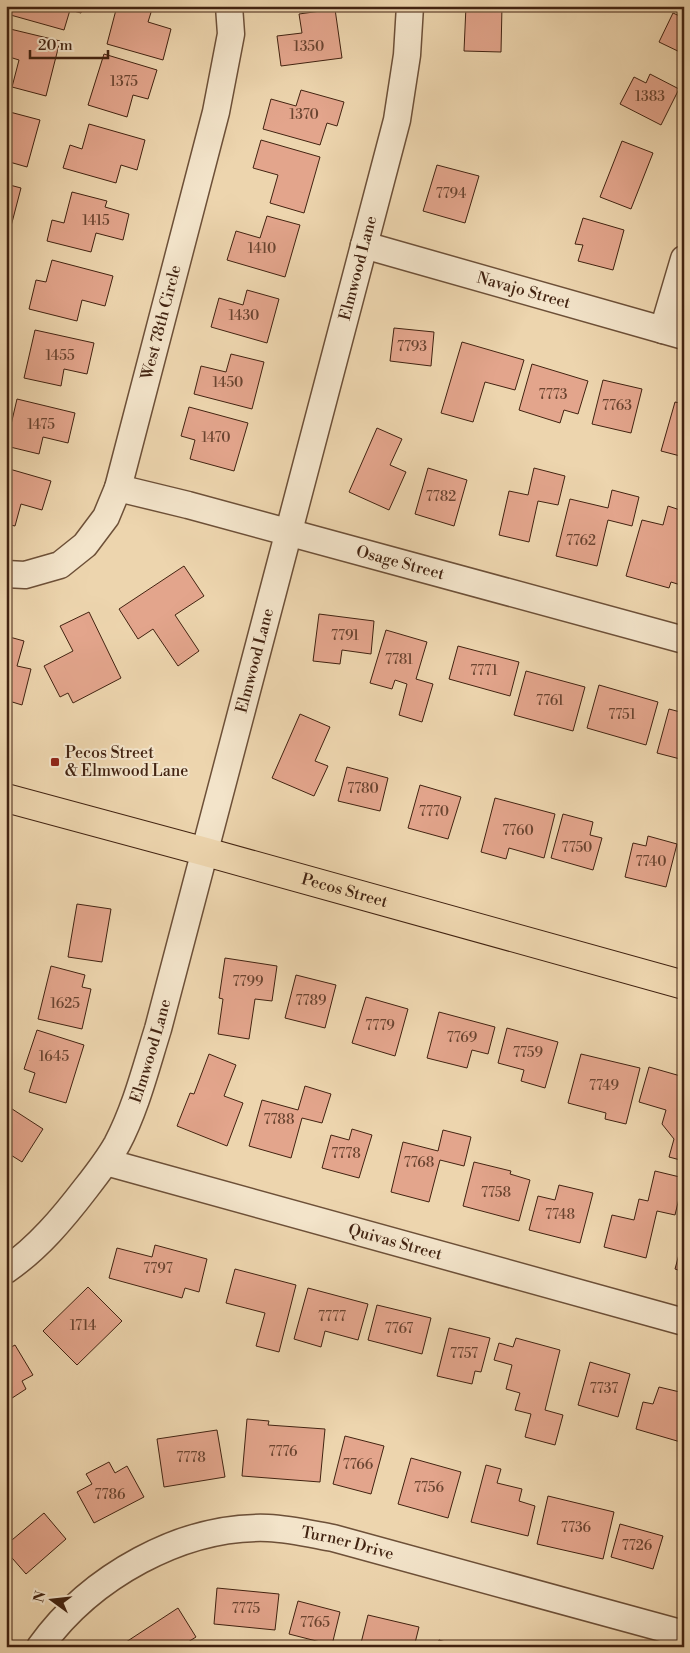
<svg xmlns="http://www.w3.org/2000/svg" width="690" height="1653" font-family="'Libre Bodoni',serif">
	<rect width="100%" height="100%" fill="#edd5ae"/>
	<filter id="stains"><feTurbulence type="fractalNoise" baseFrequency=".004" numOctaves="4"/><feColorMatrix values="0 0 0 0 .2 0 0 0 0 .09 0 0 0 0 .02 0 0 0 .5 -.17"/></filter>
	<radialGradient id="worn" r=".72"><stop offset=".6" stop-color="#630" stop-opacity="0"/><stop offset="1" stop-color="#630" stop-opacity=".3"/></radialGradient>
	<!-- building -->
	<path fill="#e3a58c" stroke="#422311" d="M 9,6 L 83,6 L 81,13 L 70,10 L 64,30 L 7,14 Z
		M 117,6 L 153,6 L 148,22 L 171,29 L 163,60 L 107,44 Z
		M 466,6 L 502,6 L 501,52 L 464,51 Z
		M 335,9 L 342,58 L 281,66 L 277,36 L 302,33 L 299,14 Z
		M 673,13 L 684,18 L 684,54 L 659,42 Z
		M 6,28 L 60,41 L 46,96 L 12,87 L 19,60 L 6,56 Z
		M 104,54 L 157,70 L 148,99 L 133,95 L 127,117 L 88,105 Z
		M 650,74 L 679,89 L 661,125 L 620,104 L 634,77 L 646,83 Z
		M 301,90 L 344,102 L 337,126 L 327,123 L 320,145 L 263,129 L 271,99 L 296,106 Z
		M 6,111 L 40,120 L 27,167 L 6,161 Z
		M 89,124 L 145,140 L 137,170 L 121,165 L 116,183 L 63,168 L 70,145 L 82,149 Z
		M 261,140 L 320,157 L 304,213 L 270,203 L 278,175 L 253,168 Z
		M 622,141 L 653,153 L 631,209 L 600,197 Z
		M 437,165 L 479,176 L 465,223 L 423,211 Z
		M 6,184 L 21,188 L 9,234 L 6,233 Z
		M 72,192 L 107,201 L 105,207 L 129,214 L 123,240 L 96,233 L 91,252 L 47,241 L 52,220 L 64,223 Z
		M 267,216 L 300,225 L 285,277 L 227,260 L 236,231 L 260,238 Z
		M 583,218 L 624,230 L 613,270 L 578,261 L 583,245 L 575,244 Z
		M 52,260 L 113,276 L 105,306 L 82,300 L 77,321 L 29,309 L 36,280 L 46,282 Z
		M 247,290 L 279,299 L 267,343 L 211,327 L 219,298 L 243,305 Z
		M 394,328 L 434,332 L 431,366 L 390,361 Z
		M 35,330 L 94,343 L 87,374 L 64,369 L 61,386 L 24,378 Z
		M 462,342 L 524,360 L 515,390 L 485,382 L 473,422 L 441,413 Z
		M 231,354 L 264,362 L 252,409 L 194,394 L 201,366 L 226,372 Z
		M 532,364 L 588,381 L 578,414 L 564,410 L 560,423 L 519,410 Z
		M 603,380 L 642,389 L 631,433 L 592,424 Z
		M 17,399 L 75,413 L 68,443 L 43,437 L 39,454 L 6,446 Z
		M 675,402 L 684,404 L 684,457 L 661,451 Z
		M 189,407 L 248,423 L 234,471 L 190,459 L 195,440 L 181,436 Z
		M 377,428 L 402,439 L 390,465 L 406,472 L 389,510 L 349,492 Z
		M 6,468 L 51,481 L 42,510 L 21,504 L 15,526 L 6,524 Z
		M 428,468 L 467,480 L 454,526 L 415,514 Z
		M 534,468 L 565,476 L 558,505 L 538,501 L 529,542 L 499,535 L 509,491 L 528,495 Z
		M 612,490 L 639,497 L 632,526 L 608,520 L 597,566 L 556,556 L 570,499 L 608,508 Z
		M 684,498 L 684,586 L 671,582 L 669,588 L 626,576 L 642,520 L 663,525 L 668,506 L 680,510 Z
		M 184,566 L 204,596 L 175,615 L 199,651 L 178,666 L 153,629 L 138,639 L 119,609 Z
		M 89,612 L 121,678 L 73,703 L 68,693 L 60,697 L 44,666 L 73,651 L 60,626 Z
		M 319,614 L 374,621 L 371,654 L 342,650 L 340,664 L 313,661 Z
		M 386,630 L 427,642 L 416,679 L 433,684 L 422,722 L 399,715 L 407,684 L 395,680 L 392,689 L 370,683 Z
		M 6,636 L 24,641 L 17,666 L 31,669 L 22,705 L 9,701 L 6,712 Z
		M 458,646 L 519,662 L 510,696 L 449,679 Z
		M 526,671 L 585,687 L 573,731 L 514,715 Z
		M 599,685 L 658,702 L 646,745 L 587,728 Z
		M 669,709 L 684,713 L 684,760 L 657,753 Z
		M 300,714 L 330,727 L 315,761 L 328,766 L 314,796 L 272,778 Z
		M 347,767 L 388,778 L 380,811 L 338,801 Z
		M 420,785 L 461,797 L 448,839 L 408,828 Z
		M 495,798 L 555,814 L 544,858 L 509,848 L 506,859 L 481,852 Z
		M 563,814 L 593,822 L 590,835 L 602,838 L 593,870 L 551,858 Z
		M 648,836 L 677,844 L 666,887 L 625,877 L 633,843 L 646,846 Z
		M 77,904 L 111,909 L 102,962 L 68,957 Z
		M 225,958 L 277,966 L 272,1001 L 255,999 L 249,1039 L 218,1034 L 223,999 L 219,998 Z
		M 51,966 L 85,975 L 82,987 L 91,989 L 82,1029 L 38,1019 Z
		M 296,975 L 336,985 L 325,1028 L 285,1018 Z
		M 366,997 L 408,1009 L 395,1056 L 352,1043 Z
		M 439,1012 L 495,1027 L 488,1054 L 472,1050 L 467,1068 L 427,1058 Z
		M 507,1028 L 558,1042 L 545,1088 L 521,1081 L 524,1070 L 498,1063 Z
		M 37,1030 L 84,1045 L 66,1103 L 29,1092 L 35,1073 L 24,1069 Z
		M 209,1054 L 236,1065 L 224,1096 L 243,1103 L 227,1146 L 177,1126 L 190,1093 L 194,1094 Z
		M 581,1054 L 640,1068 L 626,1124 L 605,1119 L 606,1113 L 568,1103 Z
		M 649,1067 L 684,1077 L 684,1161 L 669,1157 L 674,1139 L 662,1124 L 666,1110 L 639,1102 Z
		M 305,1086 L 331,1094 L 322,1123 L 302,1118 L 291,1158 L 249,1146 L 262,1100 L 298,1110 Z
		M 6,1105 L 43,1129 L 22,1162 L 6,1152 Z
		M 352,1129 L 372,1135 L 359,1178 L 322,1168 L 331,1135 L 349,1140 Z
		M 443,1130 L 471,1137 L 464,1166 L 440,1160 L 429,1202 L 391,1192 L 403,1142 L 438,1151 Z
		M 474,1162 L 511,1171 L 510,1174 L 530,1180 L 519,1221 L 463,1206 Z
		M 655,1171 L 684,1178 L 675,1215 L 657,1211 L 646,1258 L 604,1247 L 612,1215 L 634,1220 L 639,1199 L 648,1201 Z
		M 559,1185 L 593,1193 L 580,1243 L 529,1230 L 538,1196 L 555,1200 Z
		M 684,1236 L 684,1272 L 675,1269 Z
		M 155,1245 L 207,1259 L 199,1292 L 185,1288 L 182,1298 L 109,1278 L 117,1248 L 152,1257 Z
		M 235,1269 L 296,1285 L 279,1352 L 256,1346 L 265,1313 L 226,1303 Z
		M 88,1287 L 122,1321 L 77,1365 L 43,1331 Z
		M 308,1288 L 368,1304 L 358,1340 L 325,1331 L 321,1347 L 294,1339 Z
		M 377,1305 L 431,1318 L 422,1354 L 368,1340 Z
		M 449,1328 L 490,1338 L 481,1372 L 475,1371 L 472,1384 L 437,1376 Z
		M 516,1338 L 560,1350 L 545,1410 L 563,1415 L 555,1445 L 525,1437 L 531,1414 L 515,1410 L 520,1393 L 506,1389 L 512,1365 L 494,1360 L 499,1343 L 513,1347 Z
		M 15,1345 L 33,1375 L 22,1381 L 26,1389 L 6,1402 L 6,1350 Z
		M 590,1362 L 630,1374 L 618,1417 L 578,1405 Z
		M 659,1387 L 684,1393 L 684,1443 L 636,1429 L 643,1402 L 653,1404 Z
		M 247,1419 L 269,1421 L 268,1425 L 325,1429 L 320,1482 L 242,1476 Z
		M 217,1430 L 225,1477 L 164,1487 L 157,1439 Z
		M 345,1436 L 384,1446 L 371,1494 L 333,1484 Z
		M 411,1458 L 461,1472 L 448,1518 L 398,1504 Z
		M 109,1462 L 115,1473 L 127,1466 L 144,1497 L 94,1523 L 77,1492 L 92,1484 L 86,1474 Z
		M 486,1465 L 501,1469 L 497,1483 L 522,1489 L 519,1501 L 535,1506 L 528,1536 L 471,1522 Z
		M 548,1496 L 614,1512 L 603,1559 L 537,1544 Z
		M 44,1513 L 66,1539 L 26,1574 L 6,1551 L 6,1545 Z
		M 620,1524 L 663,1536 L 653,1569 L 611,1557 Z
		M 217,1588 L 279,1594 L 275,1630 L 214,1624 Z
		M 298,1601 L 340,1612 L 332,1645 L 289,1634 Z
		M 178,1608 L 196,1637 L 180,1647 L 125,1647 L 123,1644 Z
		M 368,1615 L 419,1627 L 414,1647 L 360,1647 Z
		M 439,1640 L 462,1647 L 437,1647 Z"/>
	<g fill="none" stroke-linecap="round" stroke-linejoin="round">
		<defs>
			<g id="minor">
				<path id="s1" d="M 364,245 L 684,336"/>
				<path d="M 663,330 L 684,259"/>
				<path id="s2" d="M 118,488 L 188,505 L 684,640"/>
				<path id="s3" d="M 6,574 L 25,575 L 60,565 L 85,545 L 106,517 L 118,488 L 216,112 L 231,34 L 229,6"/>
				<path id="s4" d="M 106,1162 L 684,1322"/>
				<path id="s5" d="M 6,1270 C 38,1248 63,1218 86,1188 C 97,1174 108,1160 117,1144 C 136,1108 146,1067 158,1029 L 397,120 L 407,55 L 410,6"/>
				<path id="s6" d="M 40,1647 C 90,1577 182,1525 268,1528 C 290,1529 311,1534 333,1538 L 684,1634"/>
			</g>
			<g id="major">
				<path id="s7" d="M 6,798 L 206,852 L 684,985"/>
			</g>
		</defs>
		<!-- minor casing -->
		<use href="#minor" stroke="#6d5038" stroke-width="29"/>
		<!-- major casing -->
		<use href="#major" stroke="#422311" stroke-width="30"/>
		<!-- minor -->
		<use href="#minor" stroke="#f3e4ca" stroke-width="26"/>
		<!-- major -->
		<use href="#major" stroke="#edd5ae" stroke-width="28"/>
	</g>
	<!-- markers -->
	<rect fill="#8f2418" stroke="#f3e4ca" stroke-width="2" x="50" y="757" width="10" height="10" rx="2.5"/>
	<g text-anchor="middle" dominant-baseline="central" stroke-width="4" stroke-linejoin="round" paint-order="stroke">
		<!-- number labels -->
		<g font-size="14" fill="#6a4430">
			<text x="309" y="47">1350</text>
			<text x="124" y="82">1375</text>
			<text x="650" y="97">1383</text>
			<text x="304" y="115">1370</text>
			<text x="451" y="194">7794</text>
			<text x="96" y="221">1415</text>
			<text x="262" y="249">1410</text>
			<text x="244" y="316">1430</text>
			<text x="412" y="347">7793</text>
			<text x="60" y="356">1455</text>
			<text x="228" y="383">1450</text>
			<text x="553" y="395">7773</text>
			<text x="617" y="406">7763</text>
			<text x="41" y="425">1475</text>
			<text x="216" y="438">1470</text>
			<text x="441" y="497">7782</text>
			<text x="581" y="541">7762</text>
			<text x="345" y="636">7791</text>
			<text x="399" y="660">7781</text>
			<text x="484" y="671">7771</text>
			<text x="550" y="701">7761</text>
			<text x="622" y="715">7751</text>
			<text x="363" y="789">7780</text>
			<text x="434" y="812">7770</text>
			<text x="518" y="831">7760</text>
			<text x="577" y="848">7750</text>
			<text x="651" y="862">7740</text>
			<text x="248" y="982">7799</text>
			<text x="311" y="1001">7789</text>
			<text x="65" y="1004">1625</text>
			<text x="380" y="1026">7779</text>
			<text x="462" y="1038">7769</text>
			<text x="528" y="1053">7759</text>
			<text x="54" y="1057">1645</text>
			<text x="604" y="1086">7749</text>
			<text x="279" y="1120">7788</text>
			<text x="346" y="1154">7778</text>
			<text x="419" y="1163">7768</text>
			<text x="496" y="1193">7758</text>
			<text x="560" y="1215">7748</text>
			<text x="158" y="1269">7797</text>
			<text x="332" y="1317">7777</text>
			<text x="83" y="1326">1714</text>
			<text x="399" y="1329">7767</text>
			<text x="464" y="1354">7757</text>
			<text x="604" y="1389">7737</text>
			<text x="283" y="1452">7776</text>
			<text x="191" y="1458">7778</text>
			<text x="358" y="1465">7766</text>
			<text x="429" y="1488">7756</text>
			<text x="110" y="1495">7786</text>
			<text x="576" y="1528">7736</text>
			<text x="637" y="1546">7726</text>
			<text x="246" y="1609">7775</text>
			<text x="315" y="1623">7765</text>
		</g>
		<!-- street labels -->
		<g font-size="16" fill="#422311" stroke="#f3e4ca">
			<text stroke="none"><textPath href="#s5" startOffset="1078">Elmwood Lane</textPath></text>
			<text stroke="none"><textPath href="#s1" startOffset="166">Navajo Street</textPath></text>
			<text stroke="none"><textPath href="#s3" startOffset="325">West 78th Circle</textPath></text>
			<text stroke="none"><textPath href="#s2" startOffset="292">Osage Street</textPath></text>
			<text stroke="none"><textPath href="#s5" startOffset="672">Elmwood Lane</textPath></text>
			<text stroke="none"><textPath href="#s7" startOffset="351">Pecos Street</textPath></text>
			<text stroke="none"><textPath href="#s5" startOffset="268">Elmwood Lane</textPath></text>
			<text stroke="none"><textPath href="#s4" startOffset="300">Quivas Street</textPath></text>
			<text stroke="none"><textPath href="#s6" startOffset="348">Turner Drive</textPath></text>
		</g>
		<!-- poi labels -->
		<g font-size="16" fill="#422311" stroke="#f3e4ca" text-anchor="start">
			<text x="65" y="753">Pecos Street<tspan x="65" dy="18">&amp; Elmwood Lane</tspan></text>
		</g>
	</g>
	<!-- margin -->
	<rect width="690" height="1653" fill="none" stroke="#edd5ae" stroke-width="25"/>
	<rect x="8" y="8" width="675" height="1638" fill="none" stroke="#422311" stroke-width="2.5"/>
	<rect x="12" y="12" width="665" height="1628" fill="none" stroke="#422311"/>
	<!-- north arrow -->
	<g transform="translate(52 1600) rotate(285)" stroke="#f3e4ca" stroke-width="4" paint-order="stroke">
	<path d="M0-4L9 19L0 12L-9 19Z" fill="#422311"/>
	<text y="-8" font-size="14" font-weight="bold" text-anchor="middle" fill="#422311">N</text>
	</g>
	<!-- scale -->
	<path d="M30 50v8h78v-8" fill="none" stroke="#422311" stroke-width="2.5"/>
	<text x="38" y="50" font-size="15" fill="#422311" stroke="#f3e4ca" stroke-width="4" paint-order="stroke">20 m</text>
	<rect width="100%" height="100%" filter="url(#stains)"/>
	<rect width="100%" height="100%" fill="url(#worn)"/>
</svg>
